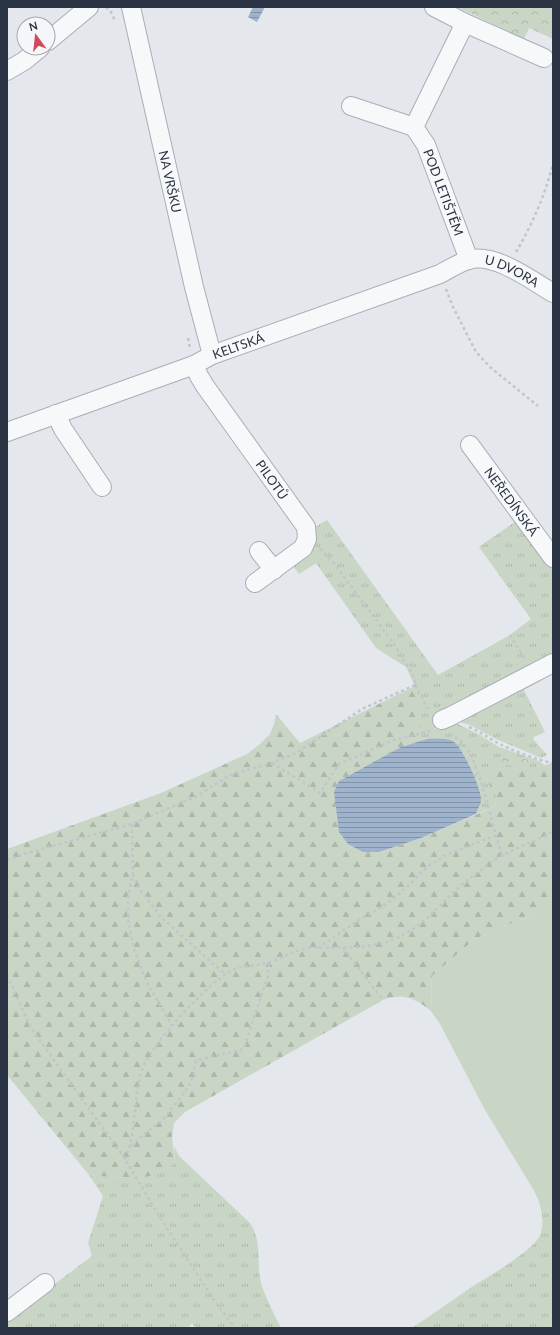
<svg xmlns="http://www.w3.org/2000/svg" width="560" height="1335" font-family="Lato,sans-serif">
	<defs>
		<pattern id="grass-tufts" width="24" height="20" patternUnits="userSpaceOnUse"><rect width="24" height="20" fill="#c9d6c5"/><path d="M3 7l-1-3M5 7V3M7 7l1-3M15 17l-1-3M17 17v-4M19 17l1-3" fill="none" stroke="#adb8ab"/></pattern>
		<pattern id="forest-firs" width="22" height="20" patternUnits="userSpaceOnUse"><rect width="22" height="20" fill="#c9d6c5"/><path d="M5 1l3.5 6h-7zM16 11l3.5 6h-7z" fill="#adb8ab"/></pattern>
		<pattern id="park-crowns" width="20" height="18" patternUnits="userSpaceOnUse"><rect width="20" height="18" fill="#c9d6c5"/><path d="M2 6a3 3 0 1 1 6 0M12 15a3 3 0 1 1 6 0" fill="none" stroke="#adb8ab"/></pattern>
		<pattern id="water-rules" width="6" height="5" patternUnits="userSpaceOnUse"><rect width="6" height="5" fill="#9fb4cc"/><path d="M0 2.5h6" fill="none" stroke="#8293a7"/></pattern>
	</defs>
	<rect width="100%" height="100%" fill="#e4e7ec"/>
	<!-- grass -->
	<path fill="url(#grass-tufts)" d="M 519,519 L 553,564 L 553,656 L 542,662 L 549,676 L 524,690 L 545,732 L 534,737 L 533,739 L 547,755 L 541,758 L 496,739 L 470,725 L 441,717 L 442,723 L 458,724 L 480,735 L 499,747 L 539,761 L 546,766 L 527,771 L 499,768 L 497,799 L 494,807 L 476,814 L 481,800 L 427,739 L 401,747 L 417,739 L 416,699 L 415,686 L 406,667 L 376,648 L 316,563 L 299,574 L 291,563 L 312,529 L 327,520 L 438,675 L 510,635 L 531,619 L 479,547 Z
		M 174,1146 L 179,1156 L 250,1223 C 263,1243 256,1262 261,1283 C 266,1299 274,1314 281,1328 L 196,1328 L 192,1323 L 188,1328 L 7,1328 L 7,1320 L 92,1256 L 88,1243 L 103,1196 L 89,1175 L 124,1178 L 175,1161 Z
		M 538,1199 L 553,1216 L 553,1328 L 412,1328 C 432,1315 451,1301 470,1288 C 486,1278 531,1252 539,1237 C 545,1225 542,1211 538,1199 Z"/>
	<!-- forest -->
	<path fill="url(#forest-firs)" d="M 415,686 C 417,704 426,722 417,739 L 339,781 L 379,852 L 421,838 L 494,807 L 497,799 L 489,784 L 492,775 L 499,768 C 520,770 534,772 553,762 L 553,906 L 475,939 L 432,976 L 431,1011 C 415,998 403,993 383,1000 L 185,1112 L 174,1123 L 172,1137 L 175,1161 C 172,1164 169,1168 166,1170 C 145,1182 112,1177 89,1175 L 7,1075 L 7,849 L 161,793 L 247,754 L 260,744 L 270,734 L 274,724 L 276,714 L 300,743 Z"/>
	<!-- park -->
	<path fill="url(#park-crowns)" d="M 457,7 L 553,7 L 553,39 L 529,28 L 524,39 Z
		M 503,755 L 529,760 L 527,769 L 501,764 Z"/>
	<!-- garden -->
	<path fill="#c9d6c5" d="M 553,906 L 553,1216 L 538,1199 L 533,1189 L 485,1110 L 440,1024 L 431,1011 L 432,976 L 475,939 Z"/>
	<!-- water -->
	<path fill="url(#water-rules)" d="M 253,7 L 265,7 L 257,22 L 248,17 Z
		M 427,739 C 435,739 447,737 454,742 C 462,747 482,790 481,800 C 481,804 477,810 476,814 L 421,838 L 379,852 L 363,852 L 348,844 L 339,832 L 334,792 L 339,781 L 401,747 Z"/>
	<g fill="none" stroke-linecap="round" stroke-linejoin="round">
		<defs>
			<g id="minor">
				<path id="s1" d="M 131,7 L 194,287 L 212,355"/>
				<path d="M 434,7 L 465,23 L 544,58"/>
				<path id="s2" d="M 465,23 L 414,127 L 426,145 L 469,260"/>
				<path d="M 48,41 L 89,7"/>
				<path d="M 7,71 L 24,61 L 40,48"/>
				<path d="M 351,106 L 414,127"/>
				<path id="s3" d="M 194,365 L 199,376 L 205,386 L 306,527 L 307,539 L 303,548 L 255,583"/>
				<path d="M 56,414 L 63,429 L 102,487"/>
				<path id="s4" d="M 7,432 L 194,365 L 212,355 L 440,274 C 449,269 459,263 468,260 C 494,252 531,280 553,293"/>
				<path id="s5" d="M 470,445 L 553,558"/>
				<path d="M 259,551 L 274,570"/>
				<path d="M 442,720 L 451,716 L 553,663"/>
				<path d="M 7,1312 L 45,1283"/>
			</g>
		</defs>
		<!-- minor casing -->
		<use href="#minor" stroke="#a9aeb7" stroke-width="20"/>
		<!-- path -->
		<path stroke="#c2c5cb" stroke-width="2.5" stroke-dasharray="3 3" stroke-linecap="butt" d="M 106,7 L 111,12 L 115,21
			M 516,252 C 532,225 545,195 553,164
			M 446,289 L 452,305 L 476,352 L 491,368 L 538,406
			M 188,338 L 190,349
			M 320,549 L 333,562 L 394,644 L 414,677 L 415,685 L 428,709
			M 510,635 L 526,660
			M 469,727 C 479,731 487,737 496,742 C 508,749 539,761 553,763
			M 450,734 L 462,742 L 471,754 L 481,781 L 502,856
			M 272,763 L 320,793 L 339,764 L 394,740 L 430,731
			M 132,824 L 133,873 L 128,897 L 128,919 L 134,949 L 148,985 L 172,1025
			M 7,860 L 27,853 L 132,824 L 197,796 L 230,775 L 272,763 L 296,753 L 362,709 L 415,685
			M 133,874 L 141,891 L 162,918 L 225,974
			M 318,948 L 354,923 L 388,903 L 409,885 L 427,867 L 448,854 L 497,835
			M 343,948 L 383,1000
			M 7,975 L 31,1028 L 125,1159 L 159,1216 L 216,1303 L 235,1328
			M 131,1146 L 148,1131 L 162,1121 L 189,1086 L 194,1075 L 194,1065 L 197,1060 L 241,1050 L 244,1048 L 268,976 L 269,963
			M 125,1159 C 137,1131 133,1099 142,1070 C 150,1045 209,982 232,970 C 244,965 258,966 270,962 C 282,958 293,951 304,949 C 310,947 317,948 322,948 C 346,947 372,949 394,939 C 422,927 434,911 455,891 C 463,883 472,876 481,870 C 500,854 525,845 547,835 L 553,830"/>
		<!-- minor -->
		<use href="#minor" stroke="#f7f8fa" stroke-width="18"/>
	</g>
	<g text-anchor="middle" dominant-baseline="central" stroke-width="3" stroke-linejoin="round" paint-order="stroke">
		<!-- street labels -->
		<g font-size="13" fill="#2b3445" stroke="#f4f6f9">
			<text stroke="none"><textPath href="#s1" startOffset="179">NA VRŠKU</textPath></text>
			<text stroke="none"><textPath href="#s2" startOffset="188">POD LETIŠTĚM</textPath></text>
			<text stroke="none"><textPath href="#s4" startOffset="539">U DVORA</textPath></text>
			<text stroke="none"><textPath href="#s4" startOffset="247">KELTSKÁ</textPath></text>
			<text stroke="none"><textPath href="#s3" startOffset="139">PILOTŮ</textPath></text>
			<text stroke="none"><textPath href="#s5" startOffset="70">NEŘEDÍNSKÁ</textPath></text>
		</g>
	</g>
	<!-- border -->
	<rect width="560" height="1335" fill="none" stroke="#2b3445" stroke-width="16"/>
	<!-- north arrow -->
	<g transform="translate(36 36) rotate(345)"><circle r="19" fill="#f4f6f9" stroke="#a4a8b1"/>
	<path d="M0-3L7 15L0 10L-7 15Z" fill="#d1495b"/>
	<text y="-6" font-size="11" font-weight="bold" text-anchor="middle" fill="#2b3445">N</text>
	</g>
</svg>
